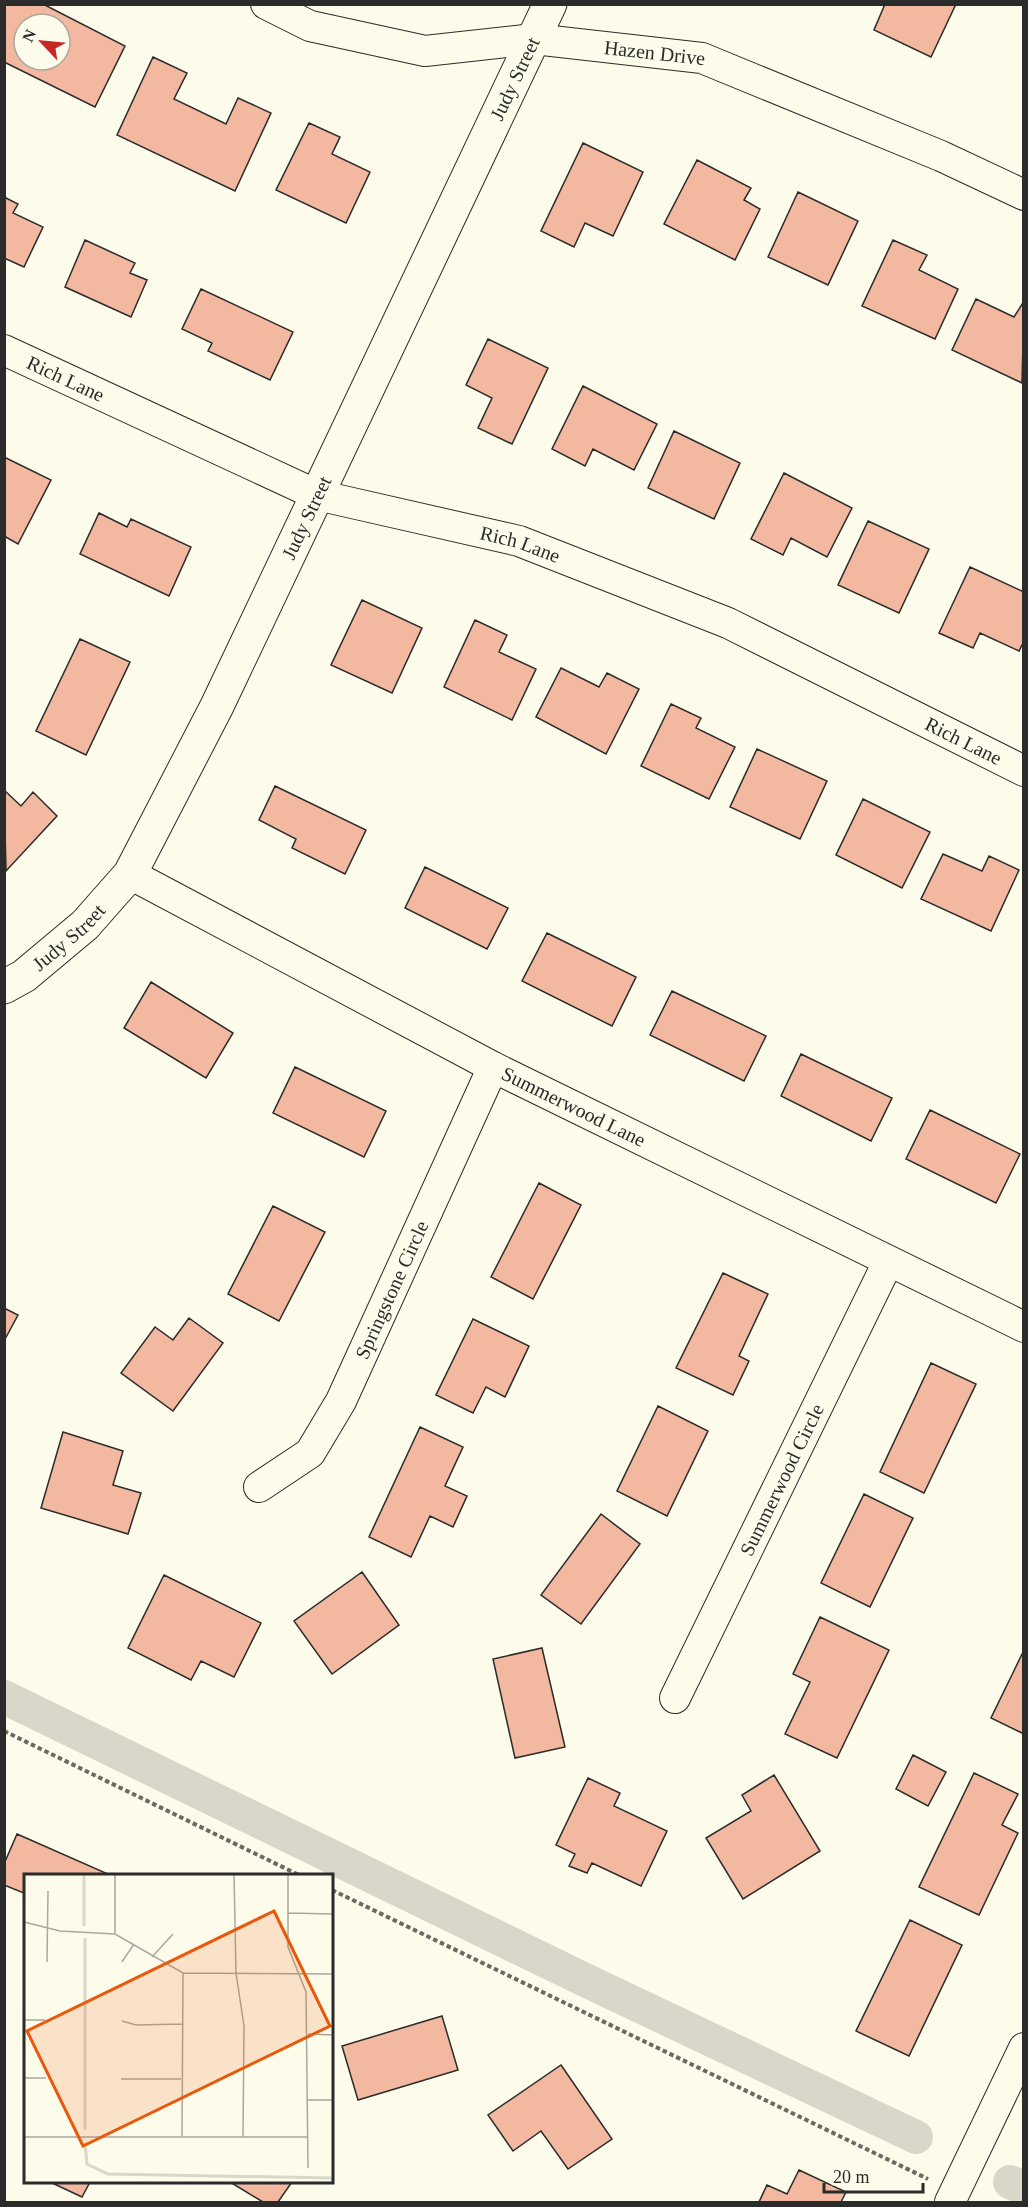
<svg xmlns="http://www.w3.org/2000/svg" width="1028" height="2207" font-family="'Times New Roman',serif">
	<rect width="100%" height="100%" fill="#fdfbea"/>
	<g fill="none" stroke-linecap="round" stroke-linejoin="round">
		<!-- canal -->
		<path stroke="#d8d7c9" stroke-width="34" d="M 4,1697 L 585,1980 L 916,2137
			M 1010,2182 L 1024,2188"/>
	</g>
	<!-- building -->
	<path fill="#f2b8a0" stroke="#2b2b2b" stroke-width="1.5" fill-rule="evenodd" d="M 4,4 L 43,4 L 125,46 L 95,107 L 4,62 ZM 24,24 L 60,24 L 60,60 L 24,60 Z
		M 885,4 L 956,4 L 931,57 L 874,30 Z
		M 153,57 L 187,73 L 174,99 L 226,124 L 238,98 L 271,113 L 235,191 L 117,135 Z
		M 309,123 L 340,137 L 332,154 L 370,172 L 346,223 L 276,190 Z
		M 583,143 L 643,172 L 613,236 L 585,223 L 574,247 L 541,231 Z
		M 697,160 L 751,188 L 744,200 L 760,209 L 735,260 L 664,224 Z
		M 798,192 L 858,221 L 828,285 L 768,257 Z
		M 4,197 L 18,204 L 13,213 L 43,227 L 24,267 L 4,258 Z
		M 85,240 L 135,263 L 130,273 L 147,280 L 131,317 L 65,287 Z
		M 893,240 L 927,255 L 919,270 L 958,289 L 935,339 L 862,306 Z
		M 201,289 L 293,332 L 270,380 L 208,351 L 212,343 L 182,329 Z
		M 976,299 L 1014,317 L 1024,301 L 1022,383 L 952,350 Z
		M 488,339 L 548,368 L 512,444 L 478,428 L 492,398 L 466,385 Z
		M 583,386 L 657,424 L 634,470 L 593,449 L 585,466 L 552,449 Z
		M 674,431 L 740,463 L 714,519 L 648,488 Z
		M 4,457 L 51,480 L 18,544 L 4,536 Z
		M 784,473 L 852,508 L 827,557 L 791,538 L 783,555 L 751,539 Z
		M 99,513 L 127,527 L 131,519 L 191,547 L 169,596 L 80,554 Z
		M 868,521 L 929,549 L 899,613 L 838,585 Z
		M 970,567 L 1024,592 L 1024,641 L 1019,651 L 980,633 L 973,648 L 939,633 Z
		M 362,600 L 422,628 L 392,693 L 331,665 Z
		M 475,620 L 507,635 L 499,652 L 536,669 L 512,720 L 444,687 Z
		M 80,639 L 130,662 L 86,755 L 36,731 Z
		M 561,668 L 599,687 L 607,673 L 639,689 L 606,754 L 536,717 Z
		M 671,704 L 701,718 L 696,728 L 735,747 L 709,799 L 641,766 Z
		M 757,749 L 827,781 L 800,839 L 730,807 Z
		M 275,786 L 366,830 L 345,874 L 292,848 L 296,839 L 259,820 Z
		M 4,790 L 21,806 L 33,792 L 57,816 L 6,871 Z
		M 863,799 L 930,832 L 902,888 L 836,855 Z
		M 943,854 L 982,871 L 989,856 L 1019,870 L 991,931 L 921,899 Z
		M 425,867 L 508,908 L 487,949 L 405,908 Z
		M 547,933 L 636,977 L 612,1026 L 522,981 Z
		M 151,982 L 233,1033 L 206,1078 L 124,1028 Z
		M 672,991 L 766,1036 L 744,1081 L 650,1035 Z
		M 801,1054 L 892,1098 L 871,1141 L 781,1096 Z
		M 295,1067 L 386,1111 L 364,1157 L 273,1113 Z
		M 930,1110 L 1020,1154 L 996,1203 L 906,1159 Z
		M 539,1183 L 581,1205 L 533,1299 L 491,1277 Z
		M 273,1206 L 325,1232 L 279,1321 L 228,1294 Z
		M 723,1273 L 768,1294 L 739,1356 L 749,1361 L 733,1395 L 676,1368 Z
		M 4,1308 L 18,1315 L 4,1341 Z
		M 189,1318 L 223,1343 L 173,1411 L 121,1373 L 155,1327 L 173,1340 Z
		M 473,1319 L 529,1346 L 505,1397 L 486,1387 L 473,1413 L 436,1395 Z
		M 931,1363 L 976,1384 L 924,1493 L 880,1472 Z
		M 658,1406 L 708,1431 L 667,1516 L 617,1491 Z
		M 420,1427 L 463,1447 L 445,1486 L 467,1496 L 453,1527 L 430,1516 L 411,1557 L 369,1537 Z
		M 63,1432 L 123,1451 L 113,1485 L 141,1493 L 128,1534 L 41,1508 Z
		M 864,1494 L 913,1518 L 870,1607 L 821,1583 Z
		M 601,1514 L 640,1544 L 581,1624 L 541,1595 Z
		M 362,1572 L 399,1625 L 332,1674 L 294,1621 Z
		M 164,1575 L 261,1623 L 234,1677 L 201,1661 L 191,1680 L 128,1648 Z
		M 820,1617 L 889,1650 L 837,1758 L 785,1734 L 810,1682 L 793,1674 Z
		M 542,1648 L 565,1747 L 515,1758 L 493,1659 Z
		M 1024,1650 L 1024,1734 L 991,1718 Z
		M 913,1755 L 946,1772 L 928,1806 L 896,1789 Z
		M 974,1773 L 1018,1794 L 1002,1825 L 1018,1833 L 979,1915 L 919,1887 Z
		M 774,1775 L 820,1851 L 743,1899 L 706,1838 L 751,1811 L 742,1795 Z
		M 588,1778 L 620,1793 L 614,1806 L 667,1831 L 641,1886 L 592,1863 L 587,1873 L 569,1866 L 575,1854 L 556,1845 Z
		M 17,1834 L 108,1874 L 107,1876 L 26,1876 L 26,1894 L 4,1885 L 4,1864 Z
		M 910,1920 L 962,1945 L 909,2056 L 856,2031 Z
		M 442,2016 L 458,2070 L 358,2100 L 342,2046 Z
		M 561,2065 L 612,2139 L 568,2169 L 541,2131 L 513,2151 L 488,2115 Z
		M 799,2170 L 846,2192 L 841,2202 L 759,2202 L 767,2185 L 787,2194 Z
		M 50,2182 L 90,2182 L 82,2197 Z
		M 230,2182 L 292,2182 L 278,2202 L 263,2202 Z"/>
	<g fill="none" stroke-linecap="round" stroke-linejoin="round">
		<defs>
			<g id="street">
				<path id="s1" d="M 266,4 L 310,26 L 425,51 L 534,39 L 702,58 L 941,156 L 1024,195"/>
				<path id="s2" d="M 4,350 L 317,495 L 519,541 L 728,623 L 1024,771"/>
				<path id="s3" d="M 130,874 L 493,1067 L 1024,1327"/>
				<path id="s4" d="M 259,1487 L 310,1453 L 341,1401 L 493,1067"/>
				<path id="s5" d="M 675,1698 L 888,1262"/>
				<path d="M 950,2202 L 1024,2048"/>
			</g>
			<g id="secondary">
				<path id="s6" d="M 4,987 L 24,976 L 85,925 L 130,874 L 217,706 L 550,4"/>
			</g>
		</defs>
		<!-- street casing -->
		<use href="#street" stroke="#2b2b2b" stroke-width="32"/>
		<!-- secondary casing -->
		<use href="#secondary" stroke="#2b2b2b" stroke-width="35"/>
		<!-- path -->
		<path stroke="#6a6964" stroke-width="4" stroke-dasharray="4.5 3" stroke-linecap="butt" d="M 4,1731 L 301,1876
			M 332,1890 L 928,2179"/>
		<!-- street -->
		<use href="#street" stroke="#fdfbea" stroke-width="30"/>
		<!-- secondary -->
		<use href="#secondary" stroke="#fdfbea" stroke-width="33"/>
	</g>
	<g text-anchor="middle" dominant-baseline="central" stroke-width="4.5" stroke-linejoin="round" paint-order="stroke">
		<!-- street labels -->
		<g font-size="20" fill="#2b2b2b" stroke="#fdfbea">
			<text stroke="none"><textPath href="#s1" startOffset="398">Hazen Drive</textPath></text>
			<text stroke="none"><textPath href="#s6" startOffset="1054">Judy Street</textPath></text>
			<text stroke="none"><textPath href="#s2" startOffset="68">Rich Lane</textPath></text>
			<text stroke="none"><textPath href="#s6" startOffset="568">Judy Street</textPath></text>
			<text stroke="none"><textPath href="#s2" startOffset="554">Rich Lane</textPath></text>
			<text stroke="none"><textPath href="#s2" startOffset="1040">Rich Lane</textPath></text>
			<text stroke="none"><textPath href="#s6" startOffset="82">Judy Street</textPath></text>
			<text stroke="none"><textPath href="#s3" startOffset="501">Summerwood Lane</textPath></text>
			<text stroke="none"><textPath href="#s4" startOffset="244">Springstone Circle</textPath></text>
			<text stroke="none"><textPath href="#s5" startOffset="243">Summerwood Circle</textPath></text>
		</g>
	</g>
	<!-- overview -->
	<g transform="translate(24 1874)">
		<rect width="309" height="309" fill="#fdfbea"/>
		<path fill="none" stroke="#d8d7c9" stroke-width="3" d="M 60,0 L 60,52M 61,64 L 61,256M 61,269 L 63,290 L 84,300 L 309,304"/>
		<path fill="none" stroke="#a9a89e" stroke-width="1.5" d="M 210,0 L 212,99 L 220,152 L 219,263M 264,0 L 264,73 L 282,118 L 284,294M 264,39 L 309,40M 0,48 L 36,57 L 91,60 L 159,99 L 309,100M 91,60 L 91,0M 128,83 L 149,60M 23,88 L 24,17M 98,88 L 110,70M 0,146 L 21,146M 98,147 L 112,151 L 158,150M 284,160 L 309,161M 0,204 L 22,204M 97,205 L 157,205M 284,226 L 309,226M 158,262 L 159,99M 0,263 L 284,263"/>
		<path fill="#e8590c" fill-opacity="0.15" stroke="#e8590c" stroke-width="3" d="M 250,37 L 306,152 L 59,272 L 3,157 Z"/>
		<rect width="309" height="309" fill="none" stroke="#2b2b2b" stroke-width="3"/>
	</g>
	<!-- border -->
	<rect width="1028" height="2207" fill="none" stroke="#2b2b2b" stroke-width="12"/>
	<!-- north arrow -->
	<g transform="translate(42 42) rotate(296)"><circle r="28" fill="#fdfbea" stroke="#a9a89e" stroke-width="1.5"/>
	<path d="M0-4.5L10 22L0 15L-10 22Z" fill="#c62828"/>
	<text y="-9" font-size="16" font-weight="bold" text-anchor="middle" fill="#2b2b2b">N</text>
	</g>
	<!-- scale -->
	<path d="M824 2183v9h99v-9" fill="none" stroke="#2b2b2b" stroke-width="3"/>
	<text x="833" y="2183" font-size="18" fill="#2b2b2b" stroke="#fdfbea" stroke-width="4.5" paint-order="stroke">20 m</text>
</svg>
